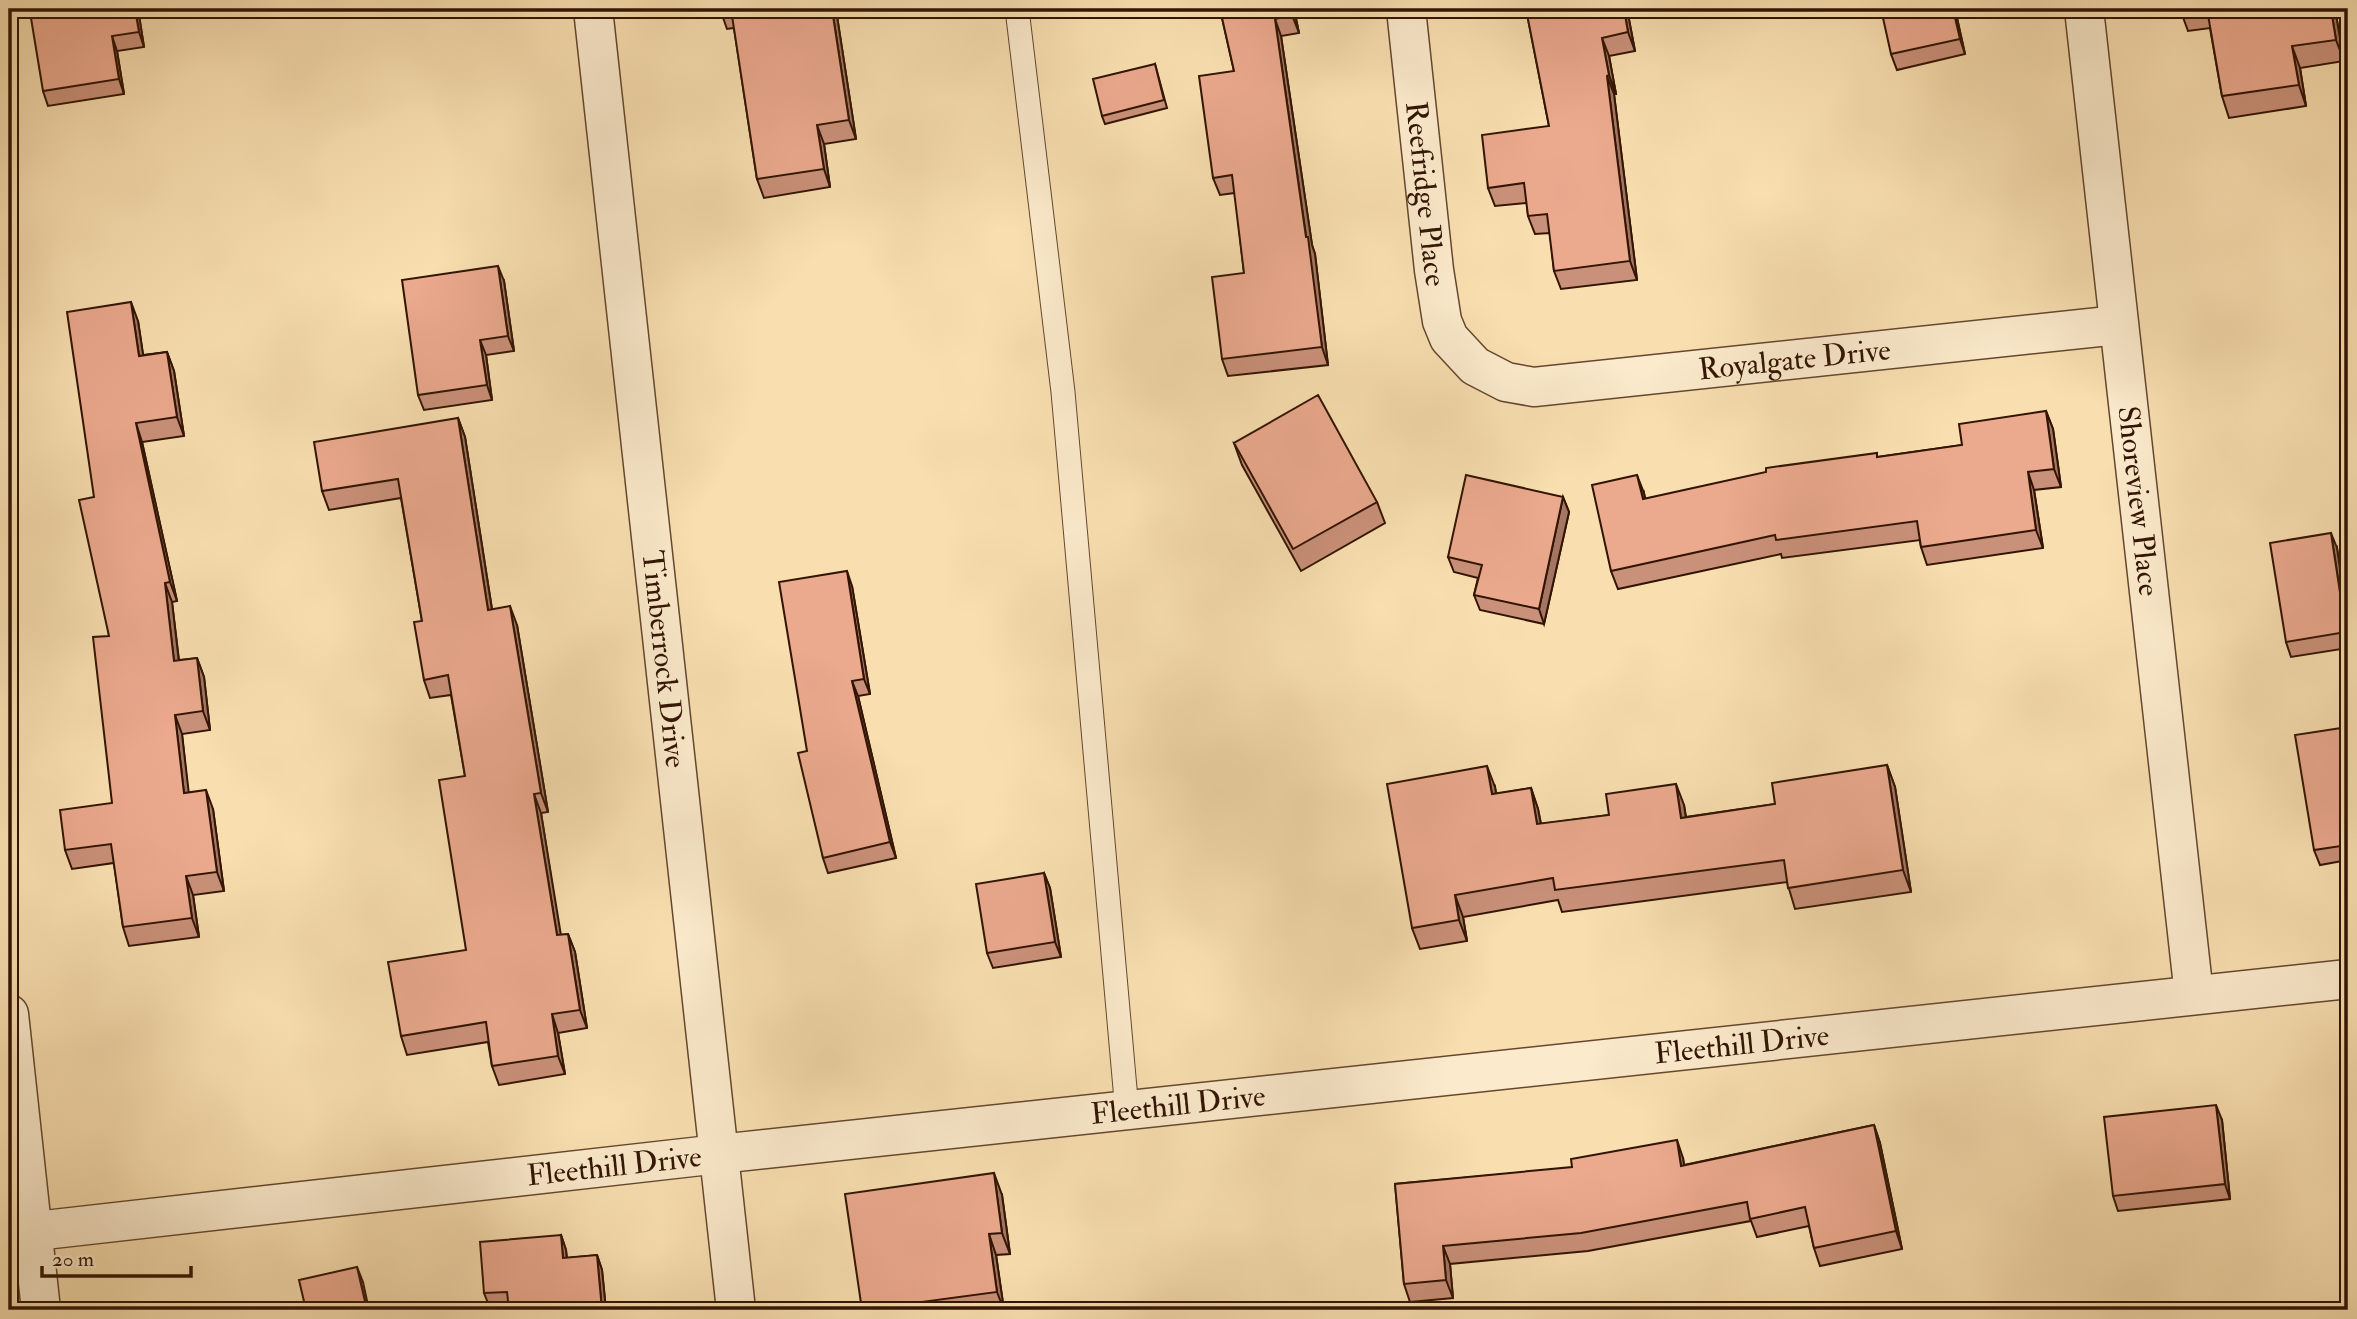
<svg xmlns="http://www.w3.org/2000/svg" width="2357" height="1319" font-family="'IM FELL Double Pica',serif">
	<rect width="100%" height="100%" fill="#f9dfb0"/>
	<filter id="stains"><feTurbulence type="fractalNoise" baseFrequency=".00286" numOctaves="4"/><feColorMatrix values="0 0 0 0 .2 0 0 0 0 .09 0 0 0 0 .02 0 0 0 .5 -.17"/></filter>
	<radialGradient id="worn" r=".72"><stop offset=".6" stop-color="#630" stop-opacity="0"/><stop offset="1" stop-color="#630" stop-opacity=".3"/></radialGradient>
	<g fill="none" stroke-linecap="round" stroke-linejoin="round">
		<defs>
			<path id="service" d="M 1017,9 L 1063,392 L 1127,1111"/>
			<g id="minor">
				<path id="s1" d="M 593,9 L 736,1310"/>
				<path id="s2" d="M 1406,9 L 1434,270 L 1442,321 L 1449,338 L 1475,366 L 1506,382 L 1534,387 L 2118,325"/>
				<path id="s3" d="M 2084,9 L 2194,995"/>
				<path d="M 9,1014 L 41,1310"/>
				<path id="s4" d="M 9,1234 L 719,1154 L 2348,979"/>
			</g>
		</defs>
		<!-- service casing -->
		<use href="#service" stroke="#64472e" stroke-width="25"/>
		<!-- minor casing -->
		<use href="#minor" stroke="#64472e" stroke-width="41"/>
		<!-- service -->
		<use href="#service" stroke="#fbeacc" stroke-width="23"/>
		<!-- minor -->
		<use href="#minor" stroke="#fbeacc" stroke-width="38"/>
	</g>
	<!-- wall -->
	<path fill="#ca917a" stroke="#321403" stroke-width="2" d="M 138,9 L 144,47 L 117,51 L 124,94 L 48,106 L 43,91 Z
		M 720,9 L 839,9 L 840,16 L 837,16 L 856,139 L 824,144 L 830,187 L 764,198 L 757,179 L 734,28 L 727,29 Z
		M 1220,9 L 1294,9 L 1299,33 L 1281,36 L 1312,245 L 1315,254 L 1328,365 L 1228,376 L 1222,359 L 1244,273 L 1235,193 L 1220,195 L 1213,178 L 1234,71 Z
		M 1526,9 L 1627,9 L 1635,51 L 1609,56 L 1616,94 L 1614,94 L 1637,280 L 1561,289 L 1554,271 L 1550,233 L 1535,234 L 1528,216 L 1527,203 L 1495,206 L 1488,188 L 1549,126 Z
		M 1955,9 L 1965,54 L 1897,70 L 1891,54 Z
		M 2180,9 L 2335,9 L 2344,61 L 2300,68 L 2306,106 L 2229,118 L 2222,96 L 2210,28 L 2188,31 Z
		M 1155,64 L 1167,108 L 1105,124 L 1102,116 Z
		M 504,281 L 514,351 L 486,355 L 492,400 L 424,410 L 418,395 Z
		M 138,321 L 143,355 L 167,352 L 174,371 L 184,436 L 142,442 L 177,601 L 172,602 L 179,660 L 197,658 L 204,677 L 210,730 L 182,734 L 188,792 L 213,809 L 224,891 L 193,895 L 199,937 L 129,946 L 123,927 L 114,863 L 72,869 L 65,850 L 112,803 L 109,636 L 94,497 Z
		M 2046,411 L 2053,429 L 2061,487 L 2034,490 L 2043,548 L 1927,565 L 1921,547 L 1920,540 L 1782,558 L 1781,554 L 1618,589 L 1611,571 L 1644,493 L 1645,499 L 1878,457 L 1962,445 Z
		M 458,418 L 465,437 L 492,609 L 517,625 L 548,812 L 541,813 L 560,935 L 568,934 L 575,952 L 587,1028 L 558,1033 L 565,1074 L 499,1085 L 492,1066 L 488,1042 L 407,1055 L 401,1036 L 466,950 L 465,776 L 451,695 L 430,698 L 424,680 L 422,621 L 401,498 L 329,510 L 322,491 Z
		M 1234,443 L 1377,502 L 1385,523 L 1301,571 L 1242,465 Z
		M 1563,497 L 1569,512 L 1544,624 L 1480,610 L 1474,595 L 1478,578 L 1454,572 L 1448,557 Z
		M 2337,548 L 2348,624 L 2348,648 L 2291,657 L 2286,642 Z
		M 852,586 L 870,694 L 858,696 L 896,858 L 828,873 L 823,858 L 807,751 Z
		M 2348,727 L 2348,860 L 2320,865 L 2314,850 Z
		M 1887,765 L 1895,787 L 1911,892 L 1795,909 L 1787,882 L 1562,912 L 1558,900 L 1463,917 L 1467,941 L 1420,949 L 1412,928 L 1495,787 L 1496,794 L 1531,788 L 1538,809 L 1541,824 L 1684,805 L 1686,817 L 1775,804 Z
		M 1044,873 L 1050,888 L 1061,957 L 993,968 L 987,953 Z
		M 2222,1120 L 2230,1199 L 2118,1211 L 2113,1196 Z
		M 1874,1125 L 1880,1143 L 1902,1249 L 1820,1266 L 1814,1248 L 1809,1226 L 1757,1237 L 1751,1221 L 1588,1251 L 1450,1264 L 1453,1298 L 1410,1302 L 1404,1284 L 1395,1184 L 1683,1158 L 1684,1165 Z
		M 1002,1195 L 1010,1254 L 996,1255 L 1004,1310 L 862,1310 Z
		M 561,1235 L 566,1250 L 567,1258 L 597,1255 L 602,1270 L 606,1310 L 509,1310 L 508,1307 L 490,1308 L 484,1293 Z"/>
	<!-- shaded-wall -->
	<path fill="#a47663" stroke="#321403" stroke-width="2" d="M 135,9 L 138,9 L 144,47 L 139,32 Z
		M 832,9 L 834,9 L 837,16 L 856,139 L 849,120 Z
		M 1291,9 L 1294,9 L 1299,33 L 1292,15 Z
		M 1624,9 L 1627,9 L 1635,51 L 1628,32 Z
		M 1953,9 L 1955,9 L 1965,54 L 1960,39 Z
		M 2331,9 L 2335,9 L 2344,61 L 2336,40 Z
		M 1275,19 L 1281,36 L 1312,245 L 1315,254 L 1328,365 L 1322,347 Z
		M 112,36 L 117,51 L 124,94 L 119,79 Z
		M 1602,38 L 1609,56 L 1616,94 L 1609,75 Z
		M 2292,46 L 2300,68 L 2306,106 L 2299,85 Z
		M 1607,76 L 1614,94 L 1637,280 L 1630,261 Z
		M 817,125 L 824,144 L 830,187 L 824,169 Z
		M 498,266 L 504,281 L 514,351 L 508,336 Z
		M 131,302 L 138,321 L 146,374 L 139,356 Z
		M 480,340 L 486,355 L 492,400 L 487,385 Z
		M 167,352 L 174,371 L 184,436 L 177,417 Z
		M 2046,411 L 2053,429 L 2061,487 L 2054,469 Z
		M 458,418 L 465,437 L 495,629 L 488,610 Z
		M 136,423 L 142,442 L 177,601 L 170,582 Z
		M 2028,472 L 2034,490 L 2043,548 L 2036,530 Z
		M 1637,475 L 1644,493 L 1649,517 L 1643,499 Z
		M 1563,497 L 1569,512 L 1544,624 L 1539,609 Z
		M 2331,533 L 2337,548 L 2348,624 L 2348,638 L 2346,632 Z
		M 847,571 L 852,586 L 870,694 L 864,679 Z
		M 165,583 L 172,602 L 181,680 L 174,661 Z
		M 510,606 L 517,625 L 548,812 L 541,793 Z
		M 197,658 L 204,677 L 210,730 L 203,711 Z
		M 852,681 L 858,696 L 896,858 L 890,842 Z
		M 175,715 L 182,734 L 191,812 L 184,793 Z
		M 1887,765 L 1895,787 L 1911,892 L 1903,870 Z
		M 1487,766 L 1495,787 L 1500,816 L 1492,794 Z
		M 1676,784 L 1684,805 L 1689,839 L 1681,818 Z
		M 1531,788 L 1538,809 L 1545,846 L 1537,824 Z
		M 206,790 L 213,809 L 224,891 L 217,872 Z
		M 534,794 L 541,813 L 564,954 L 557,935 Z
		M 1044,873 L 1050,888 L 1061,957 L 1055,942 Z
		M 186,876 L 193,895 L 199,937 L 192,918 Z
		M 1455,895 L 1463,917 L 1467,941 L 1459,920 Z
		M 568,934 L 575,952 L 587,1028 L 580,1010 Z
		M 552,1014 L 558,1033 L 565,1074 L 558,1056 Z
		M 2216,1105 L 2222,1120 L 2230,1199 L 2225,1184 Z
		M 1874,1125 L 1880,1143 L 1902,1249 L 1896,1231 Z
		M 1677,1140 L 1683,1158 L 1687,1184 L 1681,1166 Z
		M 994,1173 L 1002,1195 L 1010,1254 L 1002,1233 Z
		M 989,1234 L 996,1255 L 1004,1310 L 997,1292 Z
		M 561,1235 L 566,1250 L 568,1273 L 563,1258 Z
		M 1443,1246 L 1450,1264 L 1453,1298 L 1446,1280 Z
		M 597,1255 L 602,1270 L 606,1310 L 602,1310 Z
		M 357,1267 L 363,1282 L 369,1310 L 367,1310 Z"/>
	<!-- building -->
	<path fill="#eba98e" stroke="#321403" stroke-width="2" d="M 37,9 L 135,9 L 139,32 L 112,36 L 119,79 L 43,91 L 30,12 L 38,11 Z
		M 720,9 L 832,9 L 849,120 L 817,125 L 824,169 L 757,179 L 731,9 L 720,10 Z
		M 1220,9 L 1291,9 L 1292,15 L 1275,19 L 1306,237 L 1308,237 L 1322,347 L 1222,359 L 1212,277 L 1244,273 L 1232,175 L 1213,178 L 1199,76 L 1234,71 Z
		M 1526,9 L 1624,9 L 1628,32 L 1602,38 L 1609,75 L 1607,76 L 1630,261 L 1554,271 L 1547,214 L 1528,216 L 1524,183 L 1488,188 L 1482,135 L 1549,126 Z
		M 1881,9 L 1953,9 L 1960,39 L 1891,54 Z
		M 2207,9 L 2331,9 L 2336,40 L 2292,46 L 2299,85 L 2222,96 Z
		M 1155,64 L 1164,100 L 1102,116 L 1093,79 Z
		M 498,266 L 508,336 L 480,340 L 487,385 L 418,395 L 402,280 Z
		M 131,302 L 139,356 L 167,352 L 177,417 L 136,423 L 170,582 L 165,583 L 174,661 L 197,658 L 203,711 L 175,715 L 184,793 L 206,790 L 217,872 L 186,876 L 192,918 L 123,927 L 111,844 L 65,850 L 60,810 L 112,803 L 93,637 L 109,636 L 79,500 L 94,497 L 67,312 Z
		M 1318,395 L 1377,502 L 1293,549 L 1234,443 Z
		M 2046,411 L 2054,469 L 2028,472 L 2036,530 L 1921,547 L 1917,521 L 1776,540 L 1775,535 L 1611,571 L 1592,485 L 1637,475 L 1643,499 L 1766,472 L 1766,468 L 1877,453 L 1877,457 L 1962,445 L 1959,424 Z
		M 458,418 L 488,610 L 510,606 L 541,793 L 534,794 L 557,935 L 568,934 L 580,1010 L 552,1014 L 558,1056 L 492,1066 L 486,1022 L 401,1036 L 388,962 L 466,950 L 439,780 L 465,776 L 448,675 L 424,680 L 414,622 L 422,621 L 398,479 L 322,491 L 314,442 Z
		M 1466,475 L 1563,497 L 1539,609 L 1474,595 L 1482,565 L 1448,557 Z
		M 2331,533 L 2346,632 L 2286,642 L 2270,543 Z
		M 847,571 L 864,679 L 852,681 L 890,842 L 823,858 L 798,753 L 807,751 L 779,582 Z
		M 2348,727 L 2348,845 L 2314,850 L 2295,735 Z
		M 1887,765 L 1903,870 L 1788,888 L 1784,860 L 1555,890 L 1553,878 L 1455,895 L 1459,920 L 1412,928 L 1387,784 L 1487,766 L 1492,794 L 1531,788 L 1537,824 L 1609,815 L 1606,794 L 1676,784 L 1681,818 L 1775,804 L 1772,783 Z
		M 1044,873 L 1055,942 L 987,953 L 976,884 Z
		M 2216,1105 L 2225,1184 L 2113,1196 L 2104,1117 Z
		M 1874,1125 L 1896,1231 L 1814,1248 L 1805,1207 L 1750,1219 L 1747,1202 L 1581,1233 L 1443,1246 L 1446,1280 L 1404,1284 L 1395,1184 L 1572,1167 L 1571,1159 L 1677,1140 L 1681,1166 Z
		M 994,1173 L 1002,1233 L 989,1234 L 997,1292 L 862,1310 L 845,1194 Z
		M 561,1235 L 563,1258 L 597,1255 L 602,1310 L 509,1310 L 507,1292 L 484,1293 L 480,1242 Z
		M 357,1267 L 367,1310 L 306,1310 L 299,1280 Z"/>
	<g text-anchor="middle" dominant-baseline="central" stroke-width="5" stroke-linejoin="round" paint-order="stroke">
		<!-- street labels -->
		<g font-size="30" fill="#321403" stroke="#fbeacc">
			<text stroke="none"><textPath href="#s2" startOffset="186">Reefridge Place</textPath></text>
			<text stroke="none"><textPath href="#s2" startOffset="696">Royalgate Drive</textPath></text>
			<text stroke="none"><textPath href="#s3" startOffset="495">Shoreview Place</textPath></text>
			<text stroke="none"><textPath href="#s1" startOffset="654">Timberrock Drive</textPath></text>
			<text stroke="none"><textPath href="#s4" startOffset="1743">Fleethill Drive</textPath></text>
			<text stroke="none"><textPath href="#s4" startOffset="1176">Fleethill Drive</textPath></text>
			<text stroke="none"><textPath href="#s4" startOffset="609">Fleethill Drive</textPath></text>
		</g>
	</g>
	<!-- margin -->
	<rect width="2357" height="1319" fill="none" stroke="#f9dfb0" stroke-width="35"/>
	<rect x="10" y="10" width="2336" height="1298" fill="none" stroke="#321403" stroke-width="3.5"/>
	<rect x="18" y="18" width="2322" height="1284" fill="none" stroke="#321403" stroke-width="2"/>
	<!-- scale -->
	<path d="M42 1266v10h149v-10" fill="none" stroke="#321403" stroke-width="3.5"/>
	<text x="52" y="1266" font-size="21" fill="#321403" stroke="#fbeacc" stroke-width="5" paint-order="stroke">20 m</text>
	<rect width="100%" height="100%" filter="url(#stains)"/>
	<rect width="100%" height="100%" fill="url(#worn)"/>
</svg>
